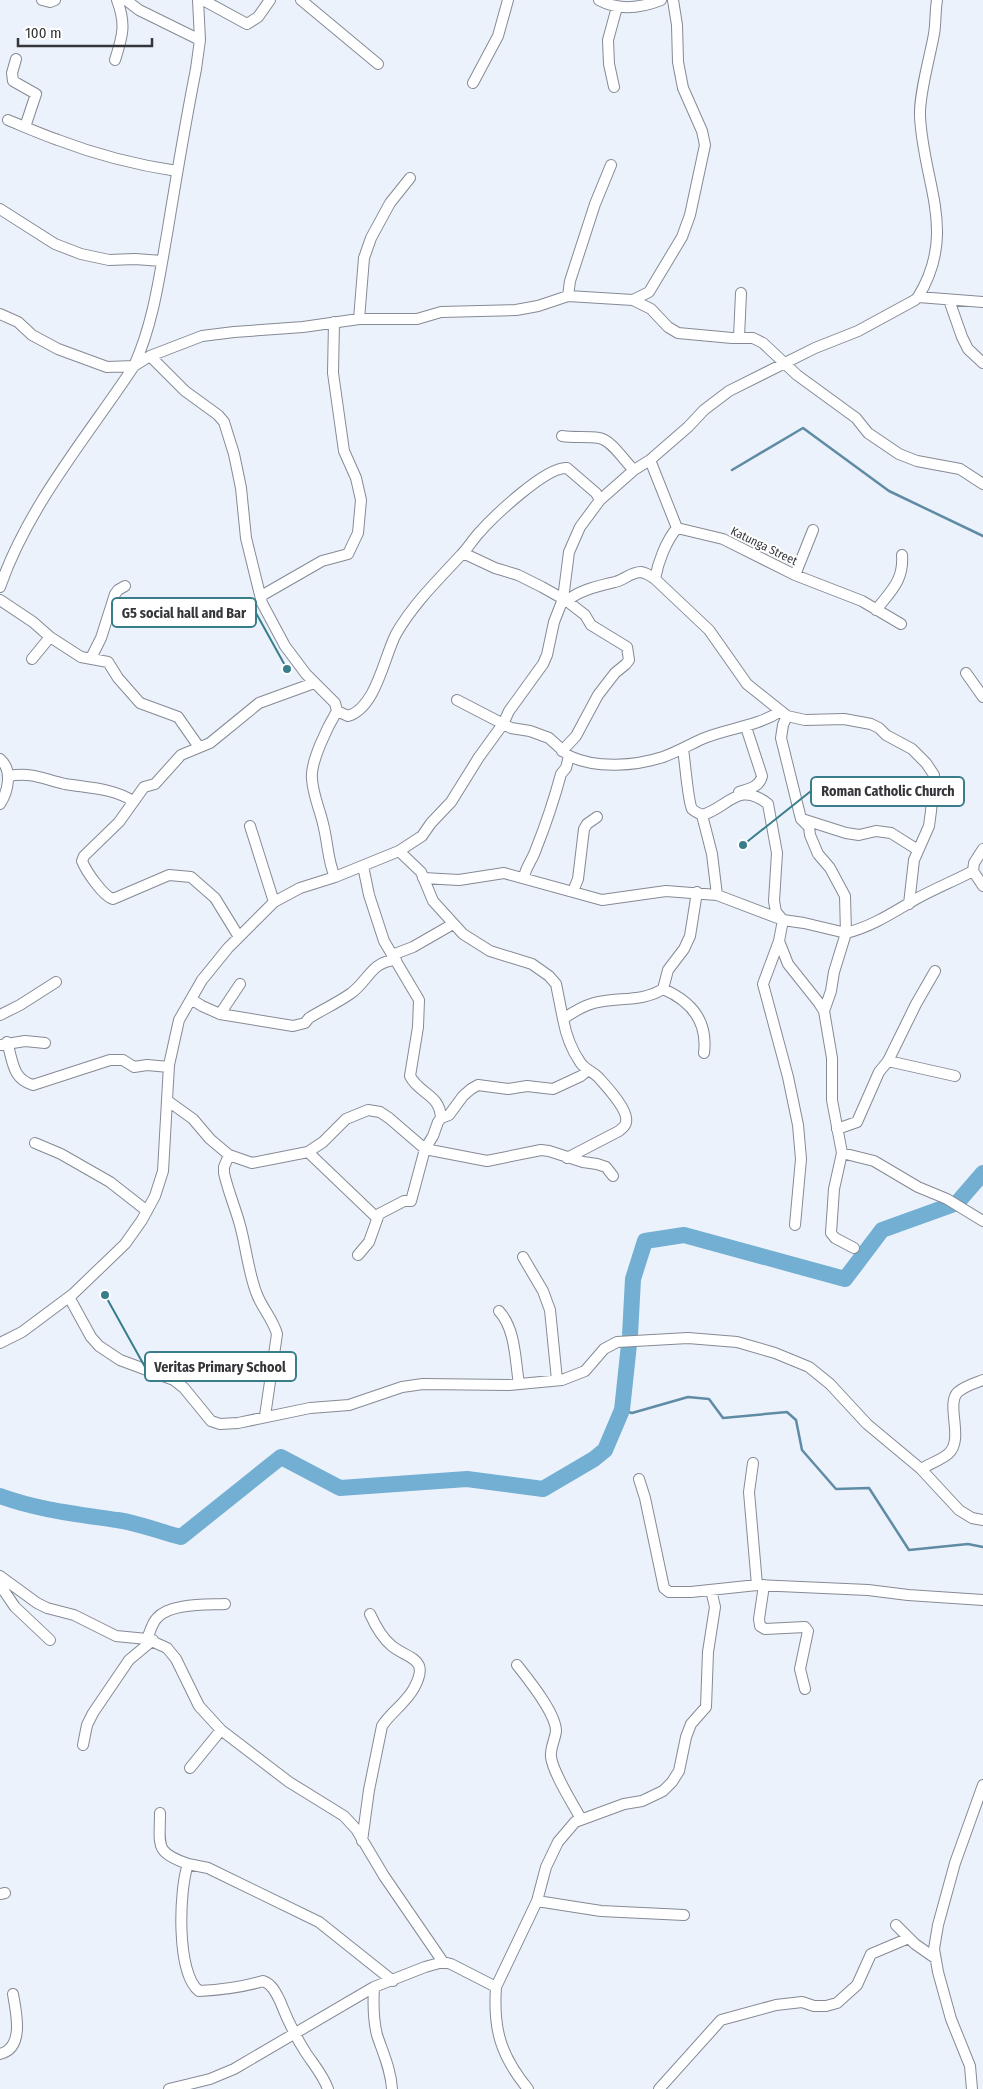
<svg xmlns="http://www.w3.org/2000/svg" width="983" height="2089" font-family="'Fira Sans Condensed',sans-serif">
	<rect width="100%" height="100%" fill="#ecf2fc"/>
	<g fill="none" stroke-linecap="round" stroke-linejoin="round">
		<!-- stream -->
		<path stroke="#5f8ba4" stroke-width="2.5" d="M 732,470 L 803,428 L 889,491 L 983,536
			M 622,1410 L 632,1413 L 688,1397 L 709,1399 L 723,1418 L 787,1412 L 796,1420 L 802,1450 L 836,1489 L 869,1488 L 909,1550 L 968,1544 L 983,1547"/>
		<!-- river -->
		<path stroke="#72afd2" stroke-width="16" d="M 0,1496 C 38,1510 77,1514 117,1520 C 139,1523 160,1532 181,1537 L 281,1457 L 340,1488 L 467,1479 L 543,1489 L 594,1459 L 605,1450 L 622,1410 L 630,1335 L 633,1279 L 645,1241 L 684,1235 L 845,1279 L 882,1230 L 957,1203 L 983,1173"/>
		<defs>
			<path id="street" d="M 42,0 L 50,2 L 55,0
				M 126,0 L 139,10 L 200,40
				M 203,0 L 247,24 L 258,17 L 270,0
				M 301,0 L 378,64
				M 599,0 C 619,11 641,8 661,0
				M 16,59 L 12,73 L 13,81 L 36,94 L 25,127
				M 115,60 C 123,35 126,24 117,0
				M 473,83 L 498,36 L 508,0
				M 614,87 L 609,64 L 608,40 L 617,7
				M 8,120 C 25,127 41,134 58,140 C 97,155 137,165 177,171
				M 0,209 L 55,244 L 81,254 L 109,260 L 135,259 L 162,261
				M 568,296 L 570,281 L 595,204 L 611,165
				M 918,297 L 983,302
				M 633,300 L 649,292 L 682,237 L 690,215 L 705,145 L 702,131 L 683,88 L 678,62 L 677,25 L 673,0
				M 949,300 L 962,337 L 968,349 L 983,363
				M 0,314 L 18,322 L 32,335 L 58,349 L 107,367 L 134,366 L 150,356 L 202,336 L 234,332 L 303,327 L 359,319 L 417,319 L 441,312 L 516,310 L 538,306 L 568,296 L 633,300 L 651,309 L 668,327 L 678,333 L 732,338 L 753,338 L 763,343 L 797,375 L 856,418 L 868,433 L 899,454 L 917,461 L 960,469 L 983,484
				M 359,319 L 364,258 L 371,238 L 390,203 L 410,178
				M 739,337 L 741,293
				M 150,356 L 185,391 L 218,415 L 224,422 L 234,454 L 241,488 L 246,538 L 262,603 L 285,646 L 306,674 L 335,703 L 337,711 C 328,726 310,762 312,779 C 313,796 321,812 324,828 C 328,845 328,862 335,877
				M 562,436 C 574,438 586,436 599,438 C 612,440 624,461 634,470
				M 650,460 L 677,528 L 723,539 L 795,575 L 862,601 L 901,624
				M 463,553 L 495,568 L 518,575 L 542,587 L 567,601 L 585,615 L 591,625 L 627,647 L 629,660 L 626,664 L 615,673 L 598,695 L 576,736 L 562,751
				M 795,575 L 813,530
				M 655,579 L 709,630 L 747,684 L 787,716 L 805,720 L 844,719 L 871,724 L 879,728 L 886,735 L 912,749 L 926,763 L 934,775 L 931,811 L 929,826 L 914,860 L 909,904
				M 0,587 C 28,506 87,437 134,366 C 153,324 159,279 167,234 C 176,179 185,124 196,69 L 200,40 L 198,0
				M 261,596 L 322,561 L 348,554 L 358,533 L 361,500 L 356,478 L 344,451 L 333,373 L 334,322
				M 0,600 L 33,622 L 50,637 L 81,657 L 108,662 L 118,678 L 140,703 L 178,717 L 199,747
				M 567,601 C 579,590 599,586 615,582 C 624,580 631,572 641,572 C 647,573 651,576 655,579 C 658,562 666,541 677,528
				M 876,610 C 891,591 904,580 902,555
				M 91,658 L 101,638 L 115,594 L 118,590 L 125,586
				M 32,659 L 50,637
				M 966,673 L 983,697
				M 457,700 L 511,728 L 530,731 L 549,738 L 569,756 L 566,768 L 561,774 C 554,800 546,824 536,849 C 533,859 526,866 524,877
				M 337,711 L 348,716 C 376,708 384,657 396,634 C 413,604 438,580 461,555 C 467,549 472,541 478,534 C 492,518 546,466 567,468 L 596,493 L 600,500
				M 787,716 L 783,725 L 781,738 L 801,819 L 809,827 L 810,835 L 818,854 L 830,868 L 845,896 L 846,933 C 873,926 892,913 916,899 C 934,889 954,881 973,871 L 983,886
				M 683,749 C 685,761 688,802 692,809 C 695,812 698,813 702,815 L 712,854 L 717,895
				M 569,756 C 597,769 635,766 663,757 C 677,752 689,745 702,739 C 728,728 756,727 781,711
				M 0,759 C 13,770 8,792 0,804
				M 8,776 C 34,772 42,779 65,784 C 89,788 112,788 133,801
				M 739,792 C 748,789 760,787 762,776 L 746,727
				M 702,815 C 728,808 738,780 768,804 L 777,853 L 774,901 L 776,912 L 783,920 L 779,941 L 763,984 L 788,1077 L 798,1125 L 801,1159 L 795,1225
				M 802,819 L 846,833 L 859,835 L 876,831 L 891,833 L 918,850
				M 250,826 L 274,902
				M 399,851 L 421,872 L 433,901 L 463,934 L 490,951 L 532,964 L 549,976 L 556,984 L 563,1019
				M 363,866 L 369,895 L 384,941 L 419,1000 L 418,1027 L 410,1076 C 419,1094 440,1094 441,1118
				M 973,871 L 974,863 L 983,849
				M 423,878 L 459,880 L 504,873 L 602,900 L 666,891 L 717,895 L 783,920 L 804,923 L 846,933 L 834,972 L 831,991 L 824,1011 L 832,1058 L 832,1100 L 842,1153 L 834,1189 L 831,1233 L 835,1238 L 854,1248
				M 573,891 L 578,879 L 584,829 L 587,824 L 597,817
				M 239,937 L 215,898 L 191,877 L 169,875 L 113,899 C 103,896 86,871 82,861 L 84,856 L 119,822 L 144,787 L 155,784 L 181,755 L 210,743 L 259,703 L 314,683
				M 779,941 L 788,964 L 819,1003 L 824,1011
				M 392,955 L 413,947 L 453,924
				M 663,989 C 691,1001 708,1021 704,1053
				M 191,999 L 202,1006 L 220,1014 L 293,1026 L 305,1023 L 309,1018 C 322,1010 337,1003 350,994 C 368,982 371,961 396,960
				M 220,1014 L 240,984
				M 0,1015 L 20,1005 L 56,982
				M 7,1042 C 13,1061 12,1079 33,1085 L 110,1060 L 123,1060 L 134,1067 L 147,1065 L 169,1067
				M 0,1045 L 25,1041 L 45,1043
				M 888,1061 L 955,1076
				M 168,1101 L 193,1119 L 210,1139 L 229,1155 L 252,1163 L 308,1152 L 323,1142 L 346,1119 L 368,1110 L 380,1112 L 389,1118 L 425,1149 L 487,1161 L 541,1150 L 549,1151 L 583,1162 L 597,1164 L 606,1167 L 613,1176
				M 837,1129 L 857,1122 L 879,1072 L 888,1061 L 916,1004 L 935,971
				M 35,1143 L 61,1154 L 110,1182 L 147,1211
				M 308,1152 L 377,1218
				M 842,1153 L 874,1161 L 918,1187 L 947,1199 L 983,1221
				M 229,1155 L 224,1167 L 224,1173 C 228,1191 235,1207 240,1225 C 246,1247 248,1270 256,1292 C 261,1307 273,1319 277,1334 L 265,1416
				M 567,1158 L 619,1131 C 622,1128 626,1126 626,1122 C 629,1110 606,1086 598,1077 C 592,1071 585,1070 580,1062 C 571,1049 566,1035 563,1019 C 573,1012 583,1006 594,1003 C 617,997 643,1002 663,989 L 668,970 L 684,949 L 690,936 L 697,892
				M 358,1255 L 369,1242 L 379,1214 L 404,1201 L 411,1201 L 425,1149 L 433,1136 L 438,1122 L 441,1118 L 449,1115 L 463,1096 L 471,1089 L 478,1085 L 508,1089 L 527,1086 L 553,1089 L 581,1076 L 587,1071
				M 523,1257 L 543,1291 L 550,1310 L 557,1380
				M 69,1297 L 91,1337 L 99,1346 L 120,1360 L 174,1380 L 184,1388 L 211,1421 L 220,1424 L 238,1423 L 310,1408 L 349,1405 L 402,1387 L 423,1384 L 509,1385 L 562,1380 L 585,1371 L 604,1349 L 617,1342 L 688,1338 L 737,1342 L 775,1353 L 809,1367 L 830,1384 L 867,1424 L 921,1469 L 959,1510 L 972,1518 L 983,1520
				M 499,1311 C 516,1330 515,1360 519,1384
				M 0,1343 L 22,1332 L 73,1294 L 125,1244 L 142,1220 L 155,1196 L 163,1171 L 169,1065 L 179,1020 L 202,980 L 228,948 L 274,902 L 300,888 L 335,877 L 399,851 L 422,836 L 431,823 L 451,802 L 479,757 L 503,724 L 509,711 L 543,664 L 547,655 L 554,622 L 563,599 L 569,552 L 580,527 L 600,500 L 634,470 L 650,460 L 688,427 L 704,410 L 729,391 L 815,348 L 858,331 L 915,300 L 918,297 C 958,232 923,183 920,116 C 919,94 930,57 934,34 C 936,23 935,11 937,0
				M 753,1463 L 749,1492 L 757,1585
				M 921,1469 C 929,1464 941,1460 948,1454 C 965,1440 945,1404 958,1392 C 965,1386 975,1383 983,1380
				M 639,1479 L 645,1498 L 664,1588 L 669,1592 L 691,1592 L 757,1585 L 868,1590 L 908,1595 L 983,1600
				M 0,1576 L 37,1603 L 47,1608 L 74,1615 L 116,1636 L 147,1639 L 167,1648 L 176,1659 L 199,1706 L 221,1730 L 289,1782 L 344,1816 L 356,1829 L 384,1876 L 443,1962
				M 0,1585 L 15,1607 L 50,1640
				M 764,1585 L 759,1619 L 760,1626 L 765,1629 L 805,1627 L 808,1631 L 800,1669 L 805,1689
				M 147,1639 C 150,1632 152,1623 157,1618 C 170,1603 207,1605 225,1604
				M 517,1665 C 528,1679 556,1713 556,1731 C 555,1740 550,1748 551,1757 C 553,1773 573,1804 581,1819
				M 83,1745 L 87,1725 L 93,1713 L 129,1660 L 153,1640
				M 190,1768 L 221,1730
				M 160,1813 C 160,1846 154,1852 188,1864
				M 362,1841 L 369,1790 L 382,1726 C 391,1712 406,1703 414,1688 C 430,1658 410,1660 392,1646 C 382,1638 375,1625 370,1614
				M 0,1894 L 5,1893
				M 537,1901 L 601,1911 L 684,1915
				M 896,1925 L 915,1944 L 935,1958
				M 374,1987 C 373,2004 373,2019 377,2035 C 383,2053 391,2070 392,2089
				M 0,2054 C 25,2048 16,2012 13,1994
				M 169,2089 L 210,2079 L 234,2069 L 374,1987 L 425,1967 L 443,1962 L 451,1964 L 496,1987
				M 328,2089 C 323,2075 314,2065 306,2053 C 295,2036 287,2019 280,2001 C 276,1993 272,1984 263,1981 C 243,1987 220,1990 199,1991 C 176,1973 179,1890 188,1864 L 208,1868 L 319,1922 L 393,1981
				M 528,2089 C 501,2056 493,2030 496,1987 L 537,1901 L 546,1867 L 558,1842 L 575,1822 L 624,1804 L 642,1801 L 663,1791 L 672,1782 L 679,1771 L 686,1737 L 691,1724 L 706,1707 L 708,1652 L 715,1607 L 711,1590
				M 659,2089 L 721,2020 L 776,2005 L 802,2002 L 814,2006 L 826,2006 L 837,2003 L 857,1985 L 871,1954 L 909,1938
				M 972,2089 L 970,2066 L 951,2019 L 938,1972 L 934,1949 L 938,1925 L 955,1863 L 983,1785"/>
		</defs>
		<!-- street casing -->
		<use href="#street" stroke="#858a94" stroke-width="12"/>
		<!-- street -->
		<use href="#street" stroke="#fff" stroke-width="10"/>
	</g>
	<g text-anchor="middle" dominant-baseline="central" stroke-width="4" stroke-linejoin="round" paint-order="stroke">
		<!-- street labels -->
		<g font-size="12" fill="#34363a" stroke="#fff">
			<text transform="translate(764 546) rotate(26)">Katunga Street</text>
		</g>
	</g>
	<!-- callouts -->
	<path fill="none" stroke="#387e8a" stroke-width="2" d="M287 669L256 613M743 845L811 791M105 1295L145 1367"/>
	<g fill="#387e8a" stroke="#fff" stroke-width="2">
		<circle cx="287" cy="669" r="5"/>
		<circle cx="743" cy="845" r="5"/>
		<circle cx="105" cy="1295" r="5"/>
	</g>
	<g fill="#fff" stroke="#387e8a" stroke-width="2">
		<rect x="112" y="598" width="144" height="29" rx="5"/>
		<rect x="811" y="777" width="153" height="29" rx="5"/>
		<rect x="145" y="1352" width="151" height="29" rx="5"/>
	</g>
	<g font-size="14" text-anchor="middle" font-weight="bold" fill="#34363a">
		<text x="184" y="618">G5 social hall and Bar</text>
		<text x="888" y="796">Roman Catholic Church</text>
		<text x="220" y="1372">Veritas Primary School</text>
	</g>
	<!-- scale -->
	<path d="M18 38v8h134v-8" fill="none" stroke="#34363a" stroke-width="2.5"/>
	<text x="25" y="38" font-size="15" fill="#34363a" stroke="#ffffff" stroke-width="4" paint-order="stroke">100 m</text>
</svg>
